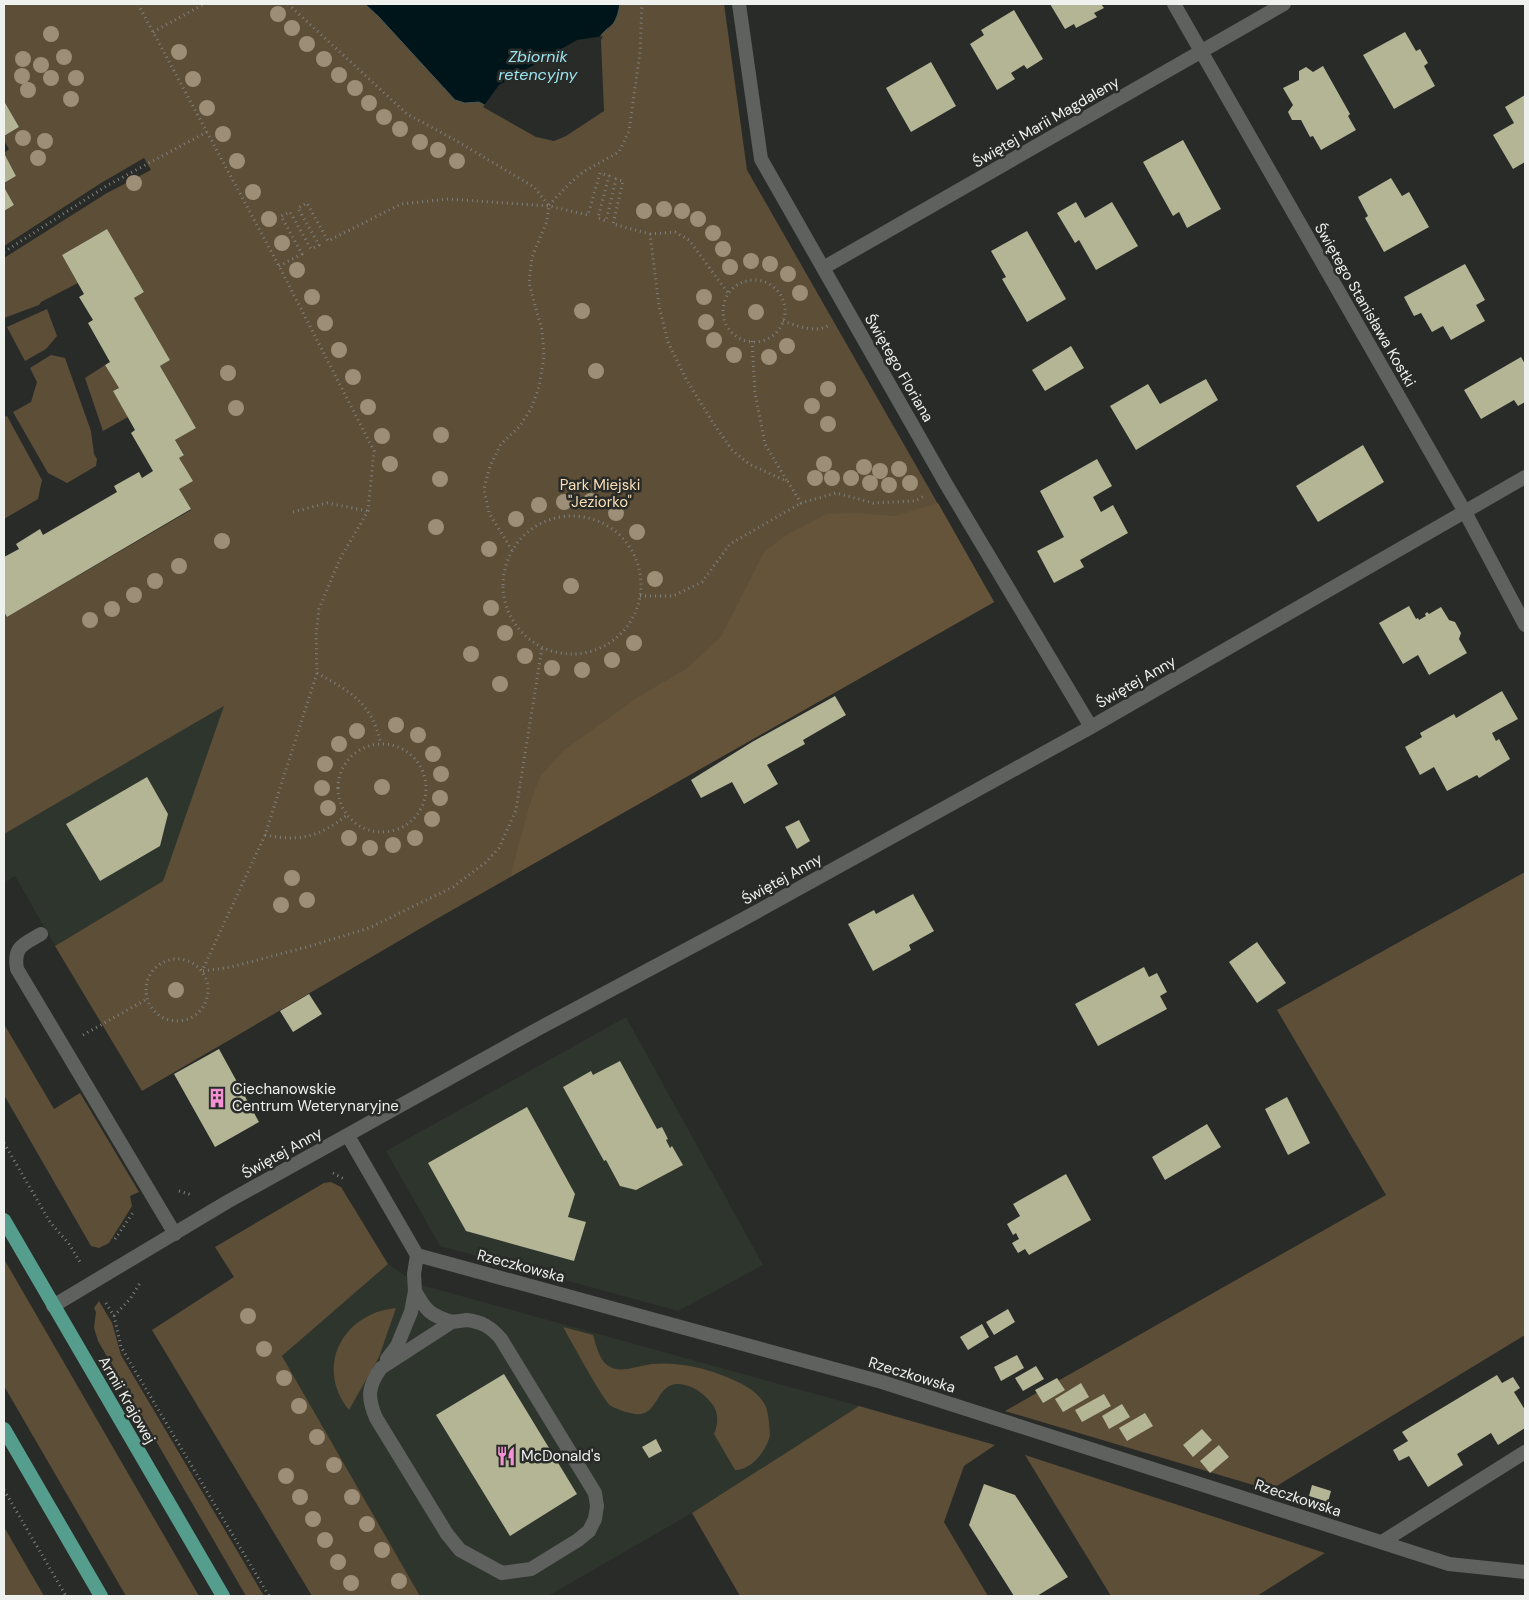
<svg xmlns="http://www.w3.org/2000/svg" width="1529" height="1600" font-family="'DM Sans',sans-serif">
	<rect width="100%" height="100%" fill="#292b28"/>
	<!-- built -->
	<path fill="#2e352d" d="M 225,705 L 163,881 L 55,946 L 15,876 L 4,882 L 4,834 Z
		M 626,1017 L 763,1265 L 678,1311 L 440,1246 L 386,1151 Z
		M 388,1264 L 418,1284 L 859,1406 L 692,1513 L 548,1596 L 420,1596 L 282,1356 Z"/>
	<!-- green -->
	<path fill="#5d4e37" d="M 4,4 L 724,4 L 747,170 L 994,602 L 440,917 L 142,1091 L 55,946 L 163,881 L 224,706 L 4,834 L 4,612 L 7,617 L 191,510 L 179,489 L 179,458 L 184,454 L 175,440 L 196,428 L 160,366 L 170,360 L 134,298 L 144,292 L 107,229 L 62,255 L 78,283 L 41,302 L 39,305 L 4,318 L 4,258 L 107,193 L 151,170 L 144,158 L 101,183 L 4,246 L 4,211 L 14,205 L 4,187 L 4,183 L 16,176 L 4,153 L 9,149 L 4,141 L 4,136 L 19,127 L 4,101 Z
		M 47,309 L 57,336 L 46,349 L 25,361 L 7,327 Z
		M 51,355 L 65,358 L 91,431 L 94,454 L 97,459 L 96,466 L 67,483 L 48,473 L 13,412 L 31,402 L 37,382 L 30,368 Z
		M 105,365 L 119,388 L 114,391 L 128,417 L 103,431 L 85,378 Z
		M 7,416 L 42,480 L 38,499 L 4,519 L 4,417 Z
		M 1525,872 L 1525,1335 L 1270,1490 L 1005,1411 L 1386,1195 L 1277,1010 Z
		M 4,1024 L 54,1109 L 80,1093 L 139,1192 L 130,1196 L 132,1206 L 109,1243 L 99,1248 L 91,1246 L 4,1095 Z
		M 331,1182 L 341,1187 L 388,1264 L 282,1356 L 420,1596 L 312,1596 L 152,1330 L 234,1277 L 215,1247 L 324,1183 Z
		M 4,1259 L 199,1596 L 126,1596 L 4,1386 Z
		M 99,1301 L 112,1323 L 121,1355 L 264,1596 L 246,1596 L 98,1341 L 94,1328 L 96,1312 L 94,1308 Z
		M 396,1308 L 379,1357 L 349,1410 C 314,1367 343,1313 396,1308 Z
		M 563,1327 L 593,1335 C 596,1345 599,1359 607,1365 C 619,1375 639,1365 652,1364 C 682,1361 714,1370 740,1383 C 751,1389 759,1394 765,1405 C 768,1409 770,1430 770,1435 C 767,1450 751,1471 735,1470 L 714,1434 C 718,1424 719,1414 713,1405 C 705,1395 697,1388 685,1385 C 657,1378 660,1411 641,1414 C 632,1415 619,1410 611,1406 C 604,1402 570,1339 563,1327 Z
		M 859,1406 L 995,1445 L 964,1466 L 944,1522 L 988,1596 L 740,1596 L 692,1513 Z
		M 1025,1455 L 1325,1553 L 1257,1596 L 1111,1596 Z
		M 4,1527 L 44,1596 L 4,1596 Z"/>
	<!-- forest -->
	<path fill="#65543a" d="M 938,503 L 994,602 L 510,877 L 529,807 L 540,776 L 564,750 L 638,697 L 686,669 L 721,637 L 764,552 L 786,535 L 827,514 L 855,513 L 894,516 Z"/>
	<!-- water -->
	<path fill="#001519" stroke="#485759" d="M 365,4 L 620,4 C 619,10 617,19 613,24 C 607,30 603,31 599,39 L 524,126 L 479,102 L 465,103 L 455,100 L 379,17 Z"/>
	<!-- pier -->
	<path fill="#292b28" d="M 603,36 L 601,40 L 604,111 L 566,136 L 554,141 L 536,137 L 483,107 L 499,85 L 577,40 Z"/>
	<!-- building -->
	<path fill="#b3b595" d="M 1050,4 L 1101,4 L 1104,8 L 1094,13 L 1097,17 L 1076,28 L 1074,24 L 1065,29 Z
		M 1014,10 L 1043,59 L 1027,69 L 1024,65 L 1011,73 L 1015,79 L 997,90 L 970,44 L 984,35 L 981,30 Z
		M 1405,32 L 1416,51 L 1420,49 L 1428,63 L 1424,66 L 1435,86 L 1394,109 L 1363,55 Z
		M 931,62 L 956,106 L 911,132 L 886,88 Z
		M 1323,66 L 1350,114 L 1348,116 L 1356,130 L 1321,150 L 1313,136 L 1310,137 L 1301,120 L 1292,120 L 1288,112 L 1293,105 L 1283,88 L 1299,80 L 1299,71 L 1306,67 L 1313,72 Z
		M 1525,95 L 1525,162 L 1513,169 L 1493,135 L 1514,123 L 1505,107 Z
		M 4,101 L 19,127 L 4,136 Z
		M 1183,140 L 1221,209 L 1187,228 L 1179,212 L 1173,216 L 1143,162 Z
		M 4,153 L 16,176 L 4,183 Z
		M 1391,178 L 1402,196 L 1409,192 L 1429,227 L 1384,252 L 1365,218 L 1368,216 L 1358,197 Z
		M 4,187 L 14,205 L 4,211 Z
		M 1076,202 L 1085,218 L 1112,202 L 1138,246 L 1096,270 L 1079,240 L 1075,243 L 1057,213 Z
		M 107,229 L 144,292 L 134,298 L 170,360 L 160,366 L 196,428 L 175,440 L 184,455 L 179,458 L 193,481 L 179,489 L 191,509 L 7,617 L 4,612 L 4,557 L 19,549 L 16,544 L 40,529 L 43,535 L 117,492 L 114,486 L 139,472 L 142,478 L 153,471 L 131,433 L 135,430 L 113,391 L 119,388 L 105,365 L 110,362 L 88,323 L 93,320 L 79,297 L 84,294 L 62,255 Z
		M 1027,231 L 1066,299 L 1027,322 L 1002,279 L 1006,277 L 991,251 Z
		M 1465,264 L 1485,300 L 1476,305 L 1485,321 L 1451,340 L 1443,326 L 1432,332 L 1421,313 L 1414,316 L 1404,297 Z
		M 1071,346 L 1084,368 L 1045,391 L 1032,370 Z
		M 1521,357 L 1525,364 L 1525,402 L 1518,406 L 1514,400 L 1481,419 L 1464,390 Z
		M 1206,379 L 1218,400 L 1136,450 L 1110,406 L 1148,384 L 1160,404 Z
		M 1363,445 L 1384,482 L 1318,522 L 1296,486 Z
		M 1097,459 L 1112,486 L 1093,497 L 1101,512 L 1113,505 L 1128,533 L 1080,560 L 1084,567 L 1054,583 L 1037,551 L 1064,537 L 1040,491 Z
		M 1409,606 L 1416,619 L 1418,618 L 1419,620 L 1426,616 L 1425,614 L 1427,612 L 1429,614 L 1441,607 L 1449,620 L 1455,622 L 1461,633 L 1459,639 L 1467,653 L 1429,675 L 1418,655 L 1403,664 L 1379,623 Z
		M 1502,691 L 1518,719 L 1492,733 L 1496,741 L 1499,739 L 1510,759 L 1479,778 L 1477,775 L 1447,791 L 1434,767 L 1420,775 L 1405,747 L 1422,737 L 1420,733 L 1454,714 L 1456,718 Z
		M 835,696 L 846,715 L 803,740 L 805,744 L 767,765 L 778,784 L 744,804 L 732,782 L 701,798 L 691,780 L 752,742 Z
		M 147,777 L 168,814 L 160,846 L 100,881 L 66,824 Z
		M 799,820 L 810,841 L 797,849 L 785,827 Z
		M 913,894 L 934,931 L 909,945 L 911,950 L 873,971 L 848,924 L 874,910 L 876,914 Z
		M 1257,942 L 1286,983 L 1257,1003 L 1229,962 Z
		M 1144,967 L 1149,977 L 1157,973 L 1167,992 L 1160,996 L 1167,1009 L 1098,1046 L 1075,1004 Z
		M 309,994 L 322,1014 L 293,1032 L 280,1011 Z
		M 219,1049 L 259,1122 L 215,1147 L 174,1074 Z
		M 620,1061 L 657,1129 L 662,1127 L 668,1139 L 666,1140 L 670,1148 L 672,1146 L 683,1165 L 636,1190 L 620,1186 L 606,1160 L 604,1161 L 563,1087 L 591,1071 L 593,1075 Z
		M 1287,1097 L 1310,1143 L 1288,1155 L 1265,1109 Z
		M 527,1107 L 575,1194 L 568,1217 L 586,1222 L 574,1261 L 466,1231 L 428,1163 Z
		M 1207,1124 L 1221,1147 L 1165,1180 L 1152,1157 Z
		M 1066,1174 L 1091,1220 L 1029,1255 L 1025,1249 L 1018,1253 L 1012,1243 L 1019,1239 L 1016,1233 L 1013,1235 L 1007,1224 L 1020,1216 L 1013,1204 Z
		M 1008,1309 L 1015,1322 L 994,1335 L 986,1322 Z
		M 982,1324 L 989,1337 L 968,1350 L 960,1337 Z
		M 1017,1355 L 1024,1368 L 1001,1381 L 994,1367 Z
		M 1036,1366 L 1044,1379 L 1023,1391 L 1015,1378 Z
		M 504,1374 L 577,1494 L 510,1536 L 436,1415 Z
		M 1497,1375 L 1502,1383 L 1513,1377 L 1520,1388 L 1514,1392 L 1525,1410 L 1525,1428 L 1498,1445 L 1491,1433 L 1457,1454 L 1463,1465 L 1428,1487 L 1409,1456 L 1399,1461 L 1393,1450 L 1408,1441 L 1402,1432 Z
		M 1057,1378 L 1065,1390 L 1043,1403 L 1035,1390 Z
		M 1081,1383 L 1089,1397 L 1063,1412 L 1055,1399 Z
		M 1104,1394 L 1111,1406 L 1082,1422 L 1075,1410 Z
		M 1122,1404 L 1130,1417 L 1109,1429 L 1102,1416 Z
		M 1145,1413 L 1153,1426 L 1127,1441 L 1119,1428 Z
		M 1202,1429 L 1212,1440 L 1193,1457 L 1183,1445 Z
		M 656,1439 L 662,1451 L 649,1458 L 642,1447 Z
		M 1219,1445 L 1229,1457 L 1210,1473 L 1200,1461 Z
		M 984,1484 L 1015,1495 L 1068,1577 L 1037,1596 L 1014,1596 L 969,1525 Z
		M 1312,1485 L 1331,1491 L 1328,1502 L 1309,1496 Z"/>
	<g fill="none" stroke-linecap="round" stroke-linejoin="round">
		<!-- path -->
		<path stroke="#7f817e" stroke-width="3" stroke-dasharray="1 4" stroke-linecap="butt" d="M 138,4 L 279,266 L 374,451 L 368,511 L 340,559 L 319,609 L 316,635 L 317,673 L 265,835 L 202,971
			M 288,4 L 407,114 L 455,140 L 534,187 L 549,206 L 547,221 L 532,257 L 529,283 L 542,330 L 544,357 L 539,387 L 531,409 L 519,427 L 501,444 L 490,466 L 484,489 L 489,513 L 512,550
			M 153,32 L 204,4
			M 549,205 L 569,184 L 583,172 L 619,152 L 629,131 L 640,52 L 642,4
			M 650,234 L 675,232 L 689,240 L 728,293
			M 4,252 L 108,185 L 207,132
			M 279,266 L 302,254 L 281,216 L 290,212 L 311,249 L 319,245 L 298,208 L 307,203 L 328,241 L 401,204 L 448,199 L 549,206 L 588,215 L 600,173 L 609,176 L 598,218 L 606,221 L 616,179 L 623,181 L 613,224 L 650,234 L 659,306 L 668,342 L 686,379 L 712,421 L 732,450 L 749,464 L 788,482 L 801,503 L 836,493 L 873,503 L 915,501 L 926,495
			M723 311a31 31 0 1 1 62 0a31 31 0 1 1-62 0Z
			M 783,321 C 798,326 813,333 828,326
			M 752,341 L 755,393 L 765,444 L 787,481
			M 293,512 L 327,503 L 368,511
			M503 585a69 69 0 1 1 138 0a69 69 0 1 1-138 0Z
			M 640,596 L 673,596 L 702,582 L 730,544 L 801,503
			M 317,673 C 352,693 371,702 381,744
			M338 788a44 44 0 1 1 88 0a44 44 0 1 1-88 0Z
			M 265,835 C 300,842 319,837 347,815
			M146 990a31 31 0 1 1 62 0a31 31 0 1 1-62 0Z
			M 203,971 L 231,967 L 307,947 L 369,928 L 453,887 L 485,863 L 499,848 L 516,810 L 542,648
			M 83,1035 L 147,999
			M 4,1143 L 50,1222 L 69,1244 L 80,1262
			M 333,1173 L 344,1179
			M 179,1191 L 192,1195
			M 115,1239 L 134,1211
			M 106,1303 L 114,1316 L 121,1347 L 269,1596
			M 114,1316 L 130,1299 L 140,1283
			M 4,1490 L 66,1596"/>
		<!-- service -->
		<path stroke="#5e615e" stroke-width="14" d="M 41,934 C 24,944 13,946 17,969 L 175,1234
			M 415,1291 C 426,1311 430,1315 452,1322
			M 467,1320 C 482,1322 491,1327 501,1339 L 595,1493 L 597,1506 L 595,1519 L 589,1531 L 578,1540 L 531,1569 L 502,1573 L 460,1550 L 447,1534 L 376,1418 C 367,1397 368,1386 381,1368 L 452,1322 Z
			M 387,1359 L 397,1346 L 411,1312 L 415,1291 L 414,1274 L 417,1255
			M 1382,1542 L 1525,1452"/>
		<!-- minor -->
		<path stroke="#5e615e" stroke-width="14" d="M 739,4 L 761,159 L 946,484 L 1091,727
			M 1174,4 L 1465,512 L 1525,625
			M 823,268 L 1284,4
			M 348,1136 L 417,1255 L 882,1382 L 1449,1564 L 1525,1572
			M 53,1306 L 227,1202 L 536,1030 L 738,922 L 1091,727 L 1525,477"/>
		<!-- primary -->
		<path stroke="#559d8c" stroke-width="14" d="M 4,1220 L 223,1596
			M 4,1429 L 101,1596"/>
	</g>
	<!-- trees -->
	<g fill="#9c8e77">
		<circle cx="278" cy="14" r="8"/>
		<circle cx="292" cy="28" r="8"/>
		<circle cx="51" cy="34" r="8"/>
		<circle cx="307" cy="44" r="8"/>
		<circle cx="179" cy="52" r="8"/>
		<circle cx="64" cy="57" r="8"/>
		<circle cx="23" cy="59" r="8"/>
		<circle cx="324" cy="59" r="8"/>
		<circle cx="41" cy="65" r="8"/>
		<circle cx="339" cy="75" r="8"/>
		<circle cx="22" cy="76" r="8"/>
		<circle cx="51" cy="78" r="8"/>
		<circle cx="76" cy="78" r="8"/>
		<circle cx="193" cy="79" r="8"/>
		<circle cx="355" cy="88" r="8"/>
		<circle cx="28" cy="90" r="8"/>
		<circle cx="71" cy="99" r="8"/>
		<circle cx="369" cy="103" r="8"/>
		<circle cx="207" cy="108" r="8"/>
		<circle cx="384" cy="117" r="8"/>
		<circle cx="400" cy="129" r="8"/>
		<circle cx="223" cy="134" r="8"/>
		<circle cx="23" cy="138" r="8"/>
		<circle cx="45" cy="141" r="8"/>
		<circle cx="420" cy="142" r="8"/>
		<circle cx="438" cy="150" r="8"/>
		<circle cx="38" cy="158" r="8"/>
		<circle cx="237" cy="161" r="8"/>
		<circle cx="457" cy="161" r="8"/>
		<circle cx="134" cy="183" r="8"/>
		<circle cx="253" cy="192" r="8"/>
		<circle cx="664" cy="209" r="8"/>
		<circle cx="644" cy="211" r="8"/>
		<circle cx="682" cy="211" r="8"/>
		<circle cx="269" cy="219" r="8"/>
		<circle cx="698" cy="219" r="8"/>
		<circle cx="713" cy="233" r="8"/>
		<circle cx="282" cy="243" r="8"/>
		<circle cx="723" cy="249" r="8"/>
		<circle cx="751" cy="261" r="8"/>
		<circle cx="770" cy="264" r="8"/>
		<circle cx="730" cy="267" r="8"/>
		<circle cx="297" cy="270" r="8"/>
		<circle cx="788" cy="274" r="8"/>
		<circle cx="800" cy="293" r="8"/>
		<circle cx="312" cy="297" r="8"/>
		<circle cx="704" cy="297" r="8"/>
		<circle cx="582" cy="311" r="8"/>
		<circle cx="756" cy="312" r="8"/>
		<circle cx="706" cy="322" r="8"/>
		<circle cx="325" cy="323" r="8"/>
		<circle cx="714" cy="340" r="8"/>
		<circle cx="787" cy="346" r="8"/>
		<circle cx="339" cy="350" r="8"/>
		<circle cx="734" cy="355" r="8"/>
		<circle cx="769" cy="357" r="8"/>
		<circle cx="596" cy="371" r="8"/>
		<circle cx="228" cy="373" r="8"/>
		<circle cx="353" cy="377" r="8"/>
		<circle cx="828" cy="389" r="8"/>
		<circle cx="812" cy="406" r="8"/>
		<circle cx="368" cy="407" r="8"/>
		<circle cx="236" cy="408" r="8"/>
		<circle cx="828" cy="424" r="8"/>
		<circle cx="441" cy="435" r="8"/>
		<circle cx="382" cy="436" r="8"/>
		<circle cx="390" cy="464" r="8"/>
		<circle cx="824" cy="464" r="8"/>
		<circle cx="864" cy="467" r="8"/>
		<circle cx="899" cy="469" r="8"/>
		<circle cx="880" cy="471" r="8"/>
		<circle cx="815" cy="478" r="8"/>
		<circle cx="832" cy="478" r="8"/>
		<circle cx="851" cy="478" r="8"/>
		<circle cx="440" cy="479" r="8"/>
		<circle cx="870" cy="483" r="8"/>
		<circle cx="910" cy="483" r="8"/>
		<circle cx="889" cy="485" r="8"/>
		<circle cx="591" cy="501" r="8"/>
		<circle cx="564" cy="502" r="8"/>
		<circle cx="539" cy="505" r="8"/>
		<circle cx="616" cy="513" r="8"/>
		<circle cx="516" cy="519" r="8"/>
		<circle cx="436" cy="527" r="8"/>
		<circle cx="637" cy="532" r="8"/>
		<circle cx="222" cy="541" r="8"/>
		<circle cx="489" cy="549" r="8"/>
		<circle cx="179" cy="566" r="8"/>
		<circle cx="655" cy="579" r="8"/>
		<circle cx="155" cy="581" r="8"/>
		<circle cx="571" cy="586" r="8"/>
		<circle cx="134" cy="595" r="8"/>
		<circle cx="491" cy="608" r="8"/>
		<circle cx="112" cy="609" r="8"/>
		<circle cx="90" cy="620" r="8"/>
		<circle cx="505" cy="633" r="8"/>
		<circle cx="634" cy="643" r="8"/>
		<circle cx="471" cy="654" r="8"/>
		<circle cx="525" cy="656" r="8"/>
		<circle cx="612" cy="660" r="8"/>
		<circle cx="552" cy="668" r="8"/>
		<circle cx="582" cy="670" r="8"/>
		<circle cx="500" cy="684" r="8"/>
		<circle cx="396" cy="725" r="8"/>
		<circle cx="357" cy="731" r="8"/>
		<circle cx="418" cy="735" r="8"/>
		<circle cx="339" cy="744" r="8"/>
		<circle cx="433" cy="754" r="8"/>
		<circle cx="325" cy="764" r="8"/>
		<circle cx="441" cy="774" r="8"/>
		<circle cx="382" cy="787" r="8"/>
		<circle cx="322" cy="788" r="8"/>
		<circle cx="440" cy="798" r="8"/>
		<circle cx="328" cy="808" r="8"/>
		<circle cx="432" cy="819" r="8"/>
		<circle cx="349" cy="838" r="8"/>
		<circle cx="415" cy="838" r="8"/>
		<circle cx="393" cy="845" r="8"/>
		<circle cx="370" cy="848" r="8"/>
		<circle cx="292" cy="878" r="8"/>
		<circle cx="307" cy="900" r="8"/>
		<circle cx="281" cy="905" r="8"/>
		<circle cx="176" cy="990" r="8"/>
		<circle cx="248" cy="1316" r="8"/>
		<circle cx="264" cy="1349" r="8"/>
		<circle cx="284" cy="1378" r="8"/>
		<circle cx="299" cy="1406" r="8"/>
		<circle cx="317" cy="1437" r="8"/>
		<circle cx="334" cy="1465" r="8"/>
		<circle cx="286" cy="1476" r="8"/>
		<circle cx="300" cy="1497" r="8"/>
		<circle cx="352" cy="1497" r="8"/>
		<circle cx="313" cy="1519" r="8"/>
		<circle cx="367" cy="1524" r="8"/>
		<circle cx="325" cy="1540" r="8"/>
		<circle cx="382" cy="1550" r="8"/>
		<circle cx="338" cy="1562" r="8"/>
		<circle cx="399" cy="1581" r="8"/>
		<circle cx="351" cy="1583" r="8"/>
	</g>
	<!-- icons -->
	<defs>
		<symbol id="building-bare" viewBox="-9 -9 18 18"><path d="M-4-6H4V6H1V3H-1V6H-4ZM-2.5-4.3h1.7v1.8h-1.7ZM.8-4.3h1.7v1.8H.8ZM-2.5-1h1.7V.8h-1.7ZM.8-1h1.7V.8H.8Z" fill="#f491d4" stroke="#292b28" stroke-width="2.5" paint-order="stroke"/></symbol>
		<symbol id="restaurant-bare" viewBox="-9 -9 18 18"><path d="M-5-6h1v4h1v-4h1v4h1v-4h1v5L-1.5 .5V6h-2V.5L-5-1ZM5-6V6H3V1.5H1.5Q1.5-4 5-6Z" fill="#f491d4" stroke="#292b28" stroke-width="2.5" paint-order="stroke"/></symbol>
	</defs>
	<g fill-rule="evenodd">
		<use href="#building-bare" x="203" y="1084" width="28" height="28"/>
		<use href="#restaurant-bare" x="492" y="1442" width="28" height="28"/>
	</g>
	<g text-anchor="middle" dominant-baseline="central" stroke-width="5" stroke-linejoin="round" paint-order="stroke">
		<!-- street labels -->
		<g font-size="15" fill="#eff1ef" stroke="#292b28">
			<text transform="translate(1046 122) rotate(-30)">Świętej Marii Magdaleny</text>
			<text transform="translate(1365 305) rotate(60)">Świętego Stanisława Kostki</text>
			<text transform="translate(899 368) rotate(60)">Świętego Floriana</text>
			<text transform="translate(1136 682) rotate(-30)">Świętej Anny</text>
			<text transform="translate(782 879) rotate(-29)">Świętej Anny</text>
			<text transform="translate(282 1153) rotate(-29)">Świętej Anny</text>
			<text transform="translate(521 1266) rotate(15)">Rzeczkowska</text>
			<text transform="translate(912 1375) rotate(17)">Rzeczkowska</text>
			<text transform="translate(127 1400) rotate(60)">Armii Krajowej</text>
			<text transform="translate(1298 1498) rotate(18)">Rzeczkowska</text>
		</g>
		<!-- park labels -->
		<g font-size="15" fill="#fadfb7" stroke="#292b28">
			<text x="600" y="485">Park Miejski<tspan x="600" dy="17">"Jeziorko"</tspan></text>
		</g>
		<!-- poi labels -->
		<g font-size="15" fill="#eff1ef" stroke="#292b28" text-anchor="start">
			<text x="232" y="1089">Ciechanowskie<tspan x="232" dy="17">Centrum Weterynaryjne</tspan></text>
			<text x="521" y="1456">McDonald's</text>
		</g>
		<!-- water labels -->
		<g font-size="16" font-style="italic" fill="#9be5f1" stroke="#292b28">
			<text x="538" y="56">Zbiornik<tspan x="538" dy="18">retencyjny</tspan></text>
		</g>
	</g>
	<!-- border -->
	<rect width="1529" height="1600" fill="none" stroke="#eff1ef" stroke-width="10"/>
</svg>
